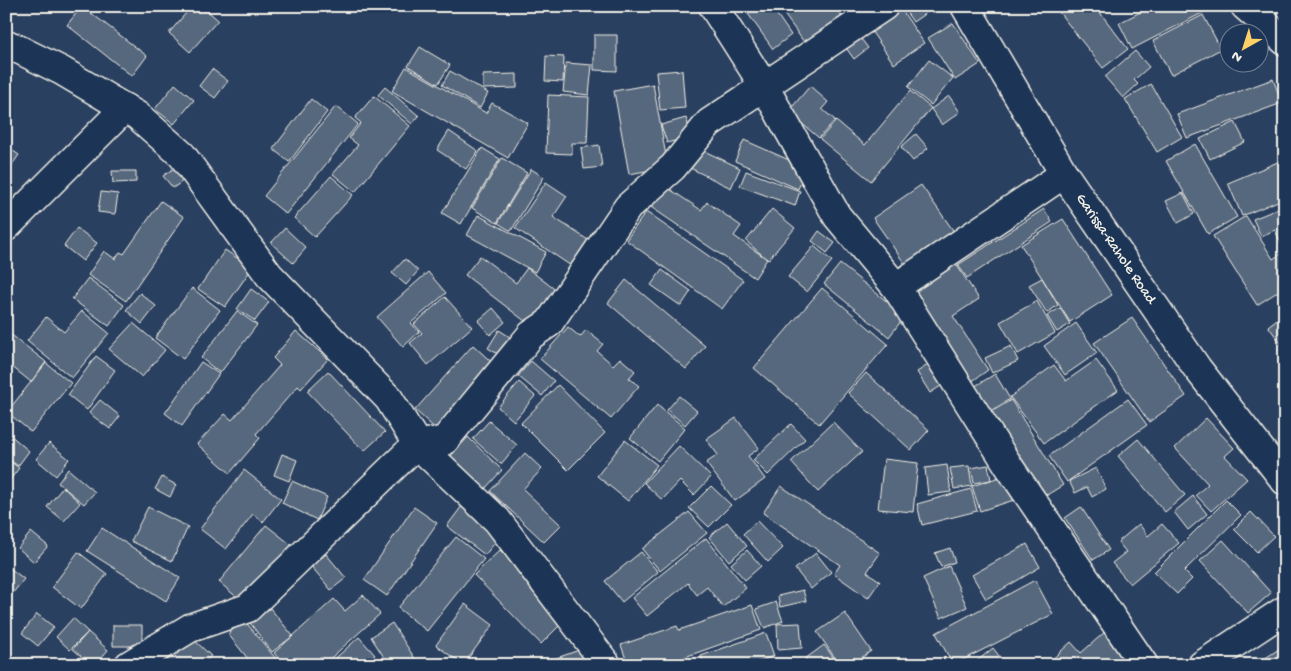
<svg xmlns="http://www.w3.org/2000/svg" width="1291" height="671" font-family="'Gochi Hand',sans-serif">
	<rect width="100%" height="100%" fill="#2a4060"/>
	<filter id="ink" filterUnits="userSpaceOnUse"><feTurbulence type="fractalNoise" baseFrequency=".02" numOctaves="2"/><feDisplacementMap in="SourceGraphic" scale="10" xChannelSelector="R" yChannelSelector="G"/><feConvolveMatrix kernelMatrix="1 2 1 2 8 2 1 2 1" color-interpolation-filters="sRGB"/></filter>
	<g filter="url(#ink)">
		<!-- building -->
		<path fill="#56677d" stroke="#f4f1e8" d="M 82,6 L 147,56 L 132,76 L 67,25 Z
			M 192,6 L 202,6 L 218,20 L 190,52 L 169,33 Z
			M 739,6 L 751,6 L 743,12 Z
			M 753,6 L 771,6 L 791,35 L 773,49 L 746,11 Z
			M 786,6 L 835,6 L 842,16 L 804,42 L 781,10 Z
			M 840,6 L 859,6 L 847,15 Z
			M 895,6 L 899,6 L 924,43 L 894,64 L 867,25 Z
			M 902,6 L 936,6 L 913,22 Z
			M 1054,6 L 1095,6 L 1128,49 L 1103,68 Z
			M 1152,6 L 1206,6 L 1208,10 L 1132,49 L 1119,23 Z
			M 1203,15 L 1221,49 L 1171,75 L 1153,41 Z
			M 953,23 L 980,64 L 955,80 L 928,38 Z
			M 1256,27 L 1270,50 L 1258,57 L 1258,32 L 1247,32 Z
			M 855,31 L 868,48 L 854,59 L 841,41 Z
			M 594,35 L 617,35 L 617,71 L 594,70 Z
			M 420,47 L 450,65 L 438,84 L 408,66 Z
			M 1135,51 L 1149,67 L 1134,80 L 1138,84 L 1123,98 L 1105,77 Z
			M 546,56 L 564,57 L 563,82 L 545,81 Z
			M 929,60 L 953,78 L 931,105 L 908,87 Z
			M 566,63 L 592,65 L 589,95 L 563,92 Z
			M 406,67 L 486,113 L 492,103 L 528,123 L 508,158 L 392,91 Z
			M 212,69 L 228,81 L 215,98 L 199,86 Z
			M 682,70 L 685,108 L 660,110 L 656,72 Z
			M 450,71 L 488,93 L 480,108 L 442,85 Z
			M 517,74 L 517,88 L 483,89 L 483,75 Z
			M 1273,79 L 1282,103 L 1187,138 L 1177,114 Z
			M 175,84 L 194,100 L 174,124 L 155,109 Z
			M 653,84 L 668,167 L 629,174 L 614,91 Z
			M 1151,84 L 1182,137 L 1157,152 L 1125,99 Z
			M 810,86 L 828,102 L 822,109 L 835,120 L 819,138 L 788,112 Z
			M 385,87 L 419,116 L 412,124 L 378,95 Z
			M 910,91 L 931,108 L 871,181 L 820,139 L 836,121 L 865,145 Z
			M 548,95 L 589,97 L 587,143 L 572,143 L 572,154 L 546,153 Z
			M 374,96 L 410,126 L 355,192 L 333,174 L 358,145 L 349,138 L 361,123 L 355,118 Z
			M 949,96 L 960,112 L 942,125 L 931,109 Z
			M 311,99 L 327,112 L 289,162 L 273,149 Z
			M 336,106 L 358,124 L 286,214 L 264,196 Z
			M 686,118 L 692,136 L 667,143 L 661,125 Z
			M 1235,122 L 1245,142 L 1210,159 L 1200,139 Z
			M 449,131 L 478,151 L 466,169 L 437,150 Z
			M 916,134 L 928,148 L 913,161 L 901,147 Z
			M 744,140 L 807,168 L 798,189 L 735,161 Z
			M 1195,144 L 1237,217 L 1208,234 L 1166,161 Z
			M 599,145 L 602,167 L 584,169 L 581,148 Z
			M 6,146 L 19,155 L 6,173 Z
			M 482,148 L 500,159 L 461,224 L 442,213 Z
			M 700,149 L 740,168 L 731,188 L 690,168 Z
			M 502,158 L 527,173 L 497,223 L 472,208 Z
			M 1285,159 L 1285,198 L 1242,216 L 1228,183 Z
			M 180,164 L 190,176 L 173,188 L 163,176 Z
			M 531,169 L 544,177 L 511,231 L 498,223 Z
			M 112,171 L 136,171 L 136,182 L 113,183 Z
			M 746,171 L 800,191 L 795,206 L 740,186 Z
			M 331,176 L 353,195 L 315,237 L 294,218 Z
			M 546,182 L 567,196 L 553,217 L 591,242 L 574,268 L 515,228 Z
			M 659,182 L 701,210 L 707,202 L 741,226 L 734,236 L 767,259 L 755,278 L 645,203 Z
			M 921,185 L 955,233 L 907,267 L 873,218 Z
			M 101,192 L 118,194 L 115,214 L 98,212 Z
			M 1183,193 L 1194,214 L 1178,223 L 1166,201 Z
			M 161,201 L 184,217 L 126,301 L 88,275 L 104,251 L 115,259 L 120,252 L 124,254 Z
			M 1285,206 L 1285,245 L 1282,246 L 1275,230 L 1261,236 L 1253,219 Z
			M 772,209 L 795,228 L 768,260 L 746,241 Z
			M 1044,209 L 1052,222 L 967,278 L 958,265 Z
			M 646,212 L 743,280 L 722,309 L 626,240 Z
			M 478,215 L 546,252 L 535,272 L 467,235 Z
			M 1246,216 L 1273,259 L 1285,251 L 1285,287 L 1257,305 L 1213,236 Z
			M 1063,219 L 1112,295 L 1070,322 L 1021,245 Z
			M 77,228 L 97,243 L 83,261 L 64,246 Z
			M 285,228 L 306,248 L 293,263 L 271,243 Z
			M 819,231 L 835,243 L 827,253 L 812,241 Z
			M 814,246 L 832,261 L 807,292 L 788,277 Z
			M 225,250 L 252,268 L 225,307 L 198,289 Z
			M 480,256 L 516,283 L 527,268 L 557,291 L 530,325 L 465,275 Z
			M 405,259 L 418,271 L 406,285 L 392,273 Z
			M 840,264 L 905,316 L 889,337 L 824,284 Z
			M 956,264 L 979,299 L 953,316 L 988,370 L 968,384 L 910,293 Z
			M 662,270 L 691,291 L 681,306 L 651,285 Z
			M 428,272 L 446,293 L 411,323 L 419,332 L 403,347 L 377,317 Z
			M 88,278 L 124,305 L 109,326 L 72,299 Z
			M 1042,278 L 1058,305 L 1047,313 L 1029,285 Z
			M 626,280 L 705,346 L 686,369 L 608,303 Z
			M 192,288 L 220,310 L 183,359 L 155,338 Z
			M 822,288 L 888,344 L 819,424 L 754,368 Z
			M 251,289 L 269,302 L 255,321 L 237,309 Z
			M 140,293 L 156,306 L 142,324 L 126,310 Z
			M 445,297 L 472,327 L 428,365 L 410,343 L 422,333 L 414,324 Z
			M 1037,301 L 1055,333 L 1018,354 L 1000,322 Z
			M 493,308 L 505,322 L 490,335 L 478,321 Z
			M 1060,308 L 1070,324 L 1057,332 L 1047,316 Z
			M 82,311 L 109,333 L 72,378 L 27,341 L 46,317 L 64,332 Z
			M 237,311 L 257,325 L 220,373 L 201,358 Z
			M 1285,313 L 1285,349 L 1268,326 Z
			M 1132,318 L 1186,396 L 1149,422 L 1094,343 Z
			M 133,323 L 165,350 L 142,377 L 109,349 Z
			M 1076,323 L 1097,353 L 1065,375 L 1044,346 Z
			M 568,327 L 580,337 L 586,330 L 603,344 L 597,351 L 613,365 L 620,358 L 635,371 L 629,378 L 639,386 L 611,419 L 540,359 Z
			M 499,330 L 518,342 L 507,360 L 488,348 Z
			M 296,331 L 328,359 L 301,389 L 298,386 L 256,434 L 260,438 L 230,473 L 197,444 L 225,414 L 232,420 L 280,365 L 273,358 Z
			M 9,333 L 46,362 L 31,382 L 6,362 L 6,336 Z
			M 473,345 L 499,369 L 441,434 L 415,410 Z
			M 1011,346 L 1018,361 L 992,373 L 985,358 Z
			M 96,356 L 115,370 L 87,410 L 68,395 Z
			M 1096,360 L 1118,390 L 1044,443 L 1010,397 L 1054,365 L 1066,381 Z
			M 531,361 L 554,381 L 542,396 L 518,376 Z
			M 934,361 L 947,382 L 930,393 L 917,372 Z
			M 201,362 L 219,374 L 182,426 L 165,413 Z
			M 46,363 L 71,383 L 31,432 L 7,412 Z
			M 328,371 L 385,432 L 364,451 L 307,391 Z
			M 866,373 L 929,430 L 911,450 L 848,393 Z
			M 995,374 L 1010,399 L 987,413 L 972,388 Z
			M 519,382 L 535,396 L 514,421 L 498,407 Z
			M 558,385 L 605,433 L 568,470 L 521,423 Z
			M 679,396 L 697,411 L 685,425 L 667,410 Z
			M 1128,399 L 1147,425 L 1067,482 L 1049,456 Z
			M 100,400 L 120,416 L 110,429 L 89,413 Z
			M 1011,400 L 1063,485 L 1039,500 L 986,415 Z
			M 657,405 L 685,428 L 658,461 L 630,438 Z
			M 736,418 L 759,448 L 748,456 L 765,479 L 735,501 L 706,463 L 718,455 L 706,439 Z
			M 1206,418 L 1234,448 L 1225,456 L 1247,479 L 1211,511 L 1196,495 L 1208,484 L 1175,448 Z
			M 489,421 L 517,445 L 501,464 L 473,439 Z
			M 833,422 L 862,452 L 818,492 L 791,462 Z
			M 791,424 L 805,439 L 768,475 L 753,460 Z
			M 9,434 L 29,451 L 18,466 L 6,457 L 6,437 Z
			M 468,437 L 502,470 L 484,490 L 450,457 Z
			M 1138,439 L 1185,495 L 1165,512 L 1118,456 Z
			M 625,440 L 657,465 L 628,501 L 597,476 Z
			M 49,443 L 69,459 L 56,476 L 36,459 Z
			M 679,446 L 711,477 L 694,495 L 680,481 L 662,500 L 644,483 Z
			M 525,453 L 542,469 L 523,489 L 561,525 L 544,542 L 490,491 Z
			M 282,454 L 297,460 L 289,481 L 274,475 Z
			M 6,458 L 19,468 L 7,484 L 6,484 Z
			M 884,459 L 918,463 L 913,512 L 878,509 Z
			M 947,465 L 951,492 L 928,495 L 925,468 Z
			M 988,465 L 991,480 L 974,483 L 971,468 Z
			M 969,466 L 972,486 L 954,489 L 950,468 Z
			M 1096,468 L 1106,489 L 1092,497 L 1087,487 L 1075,493 L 1069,481 Z
			M 68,469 L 95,492 L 84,504 L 58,483 Z
			M 244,470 L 281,499 L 263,522 L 253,514 L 226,549 L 200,529 Z
			M 1012,473 L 1020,498 L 980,511 L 972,486 Z
			M 162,477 L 176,485 L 170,497 L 155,489 Z
			M 292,481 L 327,497 L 317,520 L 282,503 Z
			M 711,486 L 731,505 L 709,527 L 689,508 Z
			M 781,486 L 880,553 L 867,572 L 880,581 L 868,598 L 834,574 L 840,565 L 763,513 Z
			M 63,487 L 80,503 L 64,521 L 47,507 Z
			M 971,489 L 977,511 L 922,525 L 917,504 Z
			M 1193,496 L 1207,514 L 1188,530 L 1174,512 Z
			M 1226,500 L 1241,515 L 1184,571 L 1192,579 L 1177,594 L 1154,572 Z
			M 462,506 L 501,535 L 485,555 L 447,526 Z
			M 148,507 L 188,527 L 172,561 L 131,541 Z
			M 414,507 L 437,523 L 387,596 L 364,580 Z
			M 1081,507 L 1109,550 L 1093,560 L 1065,518 Z
			M 689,512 L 707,533 L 660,571 L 642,549 Z
			M 1251,512 L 1274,536 L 1257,552 L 1234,529 Z
			M 757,521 L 783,548 L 768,562 L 743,534 Z
			M 727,522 L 747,546 L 729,561 L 709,537 Z
			M 1139,524 L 1148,536 L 1162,524 L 1179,543 L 1130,584 L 1112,563 L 1126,552 L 1118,542 Z
			M 266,525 L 294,547 L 271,574 L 266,570 L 240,600 L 219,582 Z
			M 102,528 L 180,578 L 166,601 L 87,551 Z
			M 31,532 L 48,546 L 34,562 L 18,548 Z
			M 456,537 L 484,559 L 427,631 L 398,608 Z
			M 706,538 L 746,588 L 723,607 L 707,587 L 697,595 L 688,583 L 647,616 L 632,598 Z
			M 1223,540 L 1271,593 L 1248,613 L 1200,561 Z
			M 1027,544 L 1040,567 L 986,599 L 972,575 Z
			M 950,548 L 955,562 L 941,567 L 935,553 Z
			M 500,550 L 567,618 L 541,644 L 474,575 Z
			M 747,550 L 761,566 L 745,580 L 731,564 Z
			M 78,552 L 107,574 L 81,609 L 52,587 Z
			M 641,552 L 658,572 L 622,602 L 605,581 Z
			M 816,553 L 831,572 L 811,589 L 795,569 Z
			M 326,554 L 346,578 L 331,590 L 311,566 Z
			M 6,565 L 24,579 L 8,599 L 6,598 Z
			M 949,566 L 967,607 L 941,618 L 923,578 Z
			M 1035,580 L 1053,614 L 953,665 L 936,633 Z
			M 803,590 L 806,601 L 780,607 L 778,596 Z
			M 363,595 L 380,614 L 323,665 L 284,665 L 274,653 L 334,599 L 345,611 Z
			M 776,602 L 783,621 L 764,628 L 756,609 Z
			M 465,604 L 493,625 L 463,665 L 436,645 Z
			M 752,605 L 761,630 L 662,665 L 628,665 L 621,645 L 677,626 L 679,630 Z
			M 270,608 L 293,636 L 272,652 L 250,623 Z
			M 845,613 L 871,651 L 851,665 L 840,665 L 817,632 Z
			M 37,614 L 54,627 L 38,646 L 22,633 Z
			M 73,618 L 88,632 L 70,650 L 56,637 Z
			M 244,620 L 281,665 L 253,665 L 228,634 Z
			M 392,623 L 419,665 L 389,665 L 371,637 Z
			M 800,623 L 802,648 L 778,650 L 777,624 Z
			M 113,625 L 142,625 L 142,646 L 113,646 Z
			M 1106,631 L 1138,665 L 1046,665 L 1071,642 L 1081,653 Z
			M 88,632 L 108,650 L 95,665 L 91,665 L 73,649 Z
			M 766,633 L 774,656 L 749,665 L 704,665 L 701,656 Z
			M 190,636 L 211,656 L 203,665 L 163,665 Z
			M 359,637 L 375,655 L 363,665 L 328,665 Z
			M 824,645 L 839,665 L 809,665 L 805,659 Z
			M 1285,645 L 1285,665 L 1255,665 Z
			M 993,648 L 1006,665 L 972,665 Z
			M 582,649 L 587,665 L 537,665 Z
			M 6,653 L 21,665 L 6,665 Z
			M 926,658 L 931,665 L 917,665 Z"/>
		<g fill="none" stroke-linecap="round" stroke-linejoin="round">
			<defs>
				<g id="minor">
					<path d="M 713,6 L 764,86 L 837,216 L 896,287 L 1010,468 L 1144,665"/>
					<path id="s1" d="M 965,6 L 1064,174 L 1197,368 L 1285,481"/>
					<path d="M 1245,6 L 1285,41"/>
					<path d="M 6,46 L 14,47 L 62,71 L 138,116 L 182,155 L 269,275 L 389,399 L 417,444 L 497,520 L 607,665"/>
					<path d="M 6,227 L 125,108"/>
					<path d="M 896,287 L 1064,174"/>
					<path d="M 129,665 L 190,628 L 248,608 L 417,444 L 444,441 L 531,335 L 549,323 L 628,207 L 673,167 L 709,123 L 884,6"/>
					<path d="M 1202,665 L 1285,610"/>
				</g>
			</defs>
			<!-- minor casing -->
			<use href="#minor" stroke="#f4f1e8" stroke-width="31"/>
			<!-- minor -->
			<use href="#minor" stroke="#1d3557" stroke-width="28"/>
		</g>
	</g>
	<g text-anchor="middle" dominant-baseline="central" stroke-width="4" stroke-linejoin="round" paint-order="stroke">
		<!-- street labels -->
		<g font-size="15" fill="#f4f1e8" stroke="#1d3557">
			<text stroke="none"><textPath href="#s1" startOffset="286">Garissa-Rahole Road</textPath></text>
		</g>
	</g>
	<!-- margin -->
	<rect width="1291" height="671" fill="none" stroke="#1d3557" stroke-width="25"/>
	<rect x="12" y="12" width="1266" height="646" fill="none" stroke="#f4f1e8" stroke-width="2" filter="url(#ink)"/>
	<!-- north arrow -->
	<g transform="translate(1244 48) rotate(219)"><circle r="24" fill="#1d3557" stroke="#738091"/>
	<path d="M0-4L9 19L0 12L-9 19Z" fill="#ffd166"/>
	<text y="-8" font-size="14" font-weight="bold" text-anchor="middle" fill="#f4f1e8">N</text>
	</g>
</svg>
